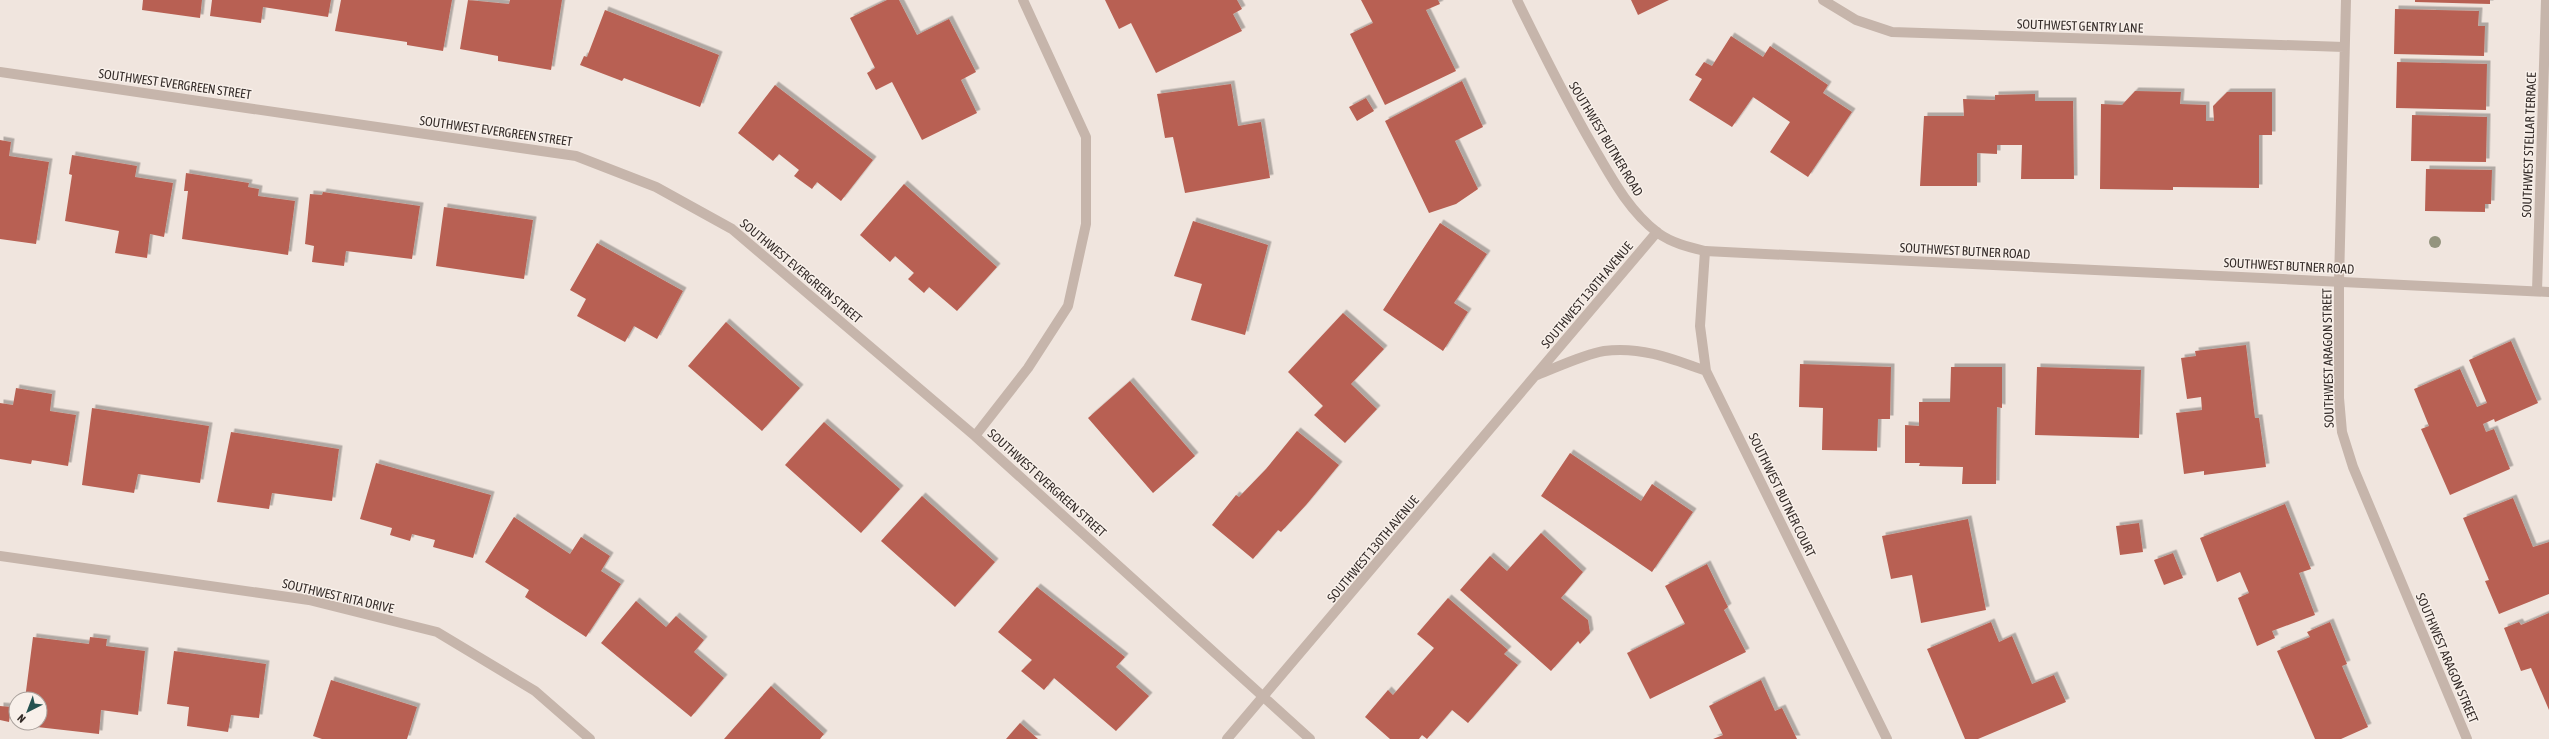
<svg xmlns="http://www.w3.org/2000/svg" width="2549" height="739" font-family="'Asap Condensed',sans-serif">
	<defs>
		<filter id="shadow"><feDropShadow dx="3.5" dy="-3.5" stdDeviation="0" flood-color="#0004"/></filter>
	</defs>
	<rect width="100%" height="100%" fill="#f0e5de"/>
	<!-- building -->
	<path fill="#b86153" filter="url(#shadow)" d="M 143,0 L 202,0 L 200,18 L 142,10 Z
		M 212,0 L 331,0 L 328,17 L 263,7 L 261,23 L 210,16 Z
		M 341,0 L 452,0 L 443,51 L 407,45 L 407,42 L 335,31 Z
		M 468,0 L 509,4 L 510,0 L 562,0 L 551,70 L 498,61 L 498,56 L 460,49 Z
		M 887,0 L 899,0 L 917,35 L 949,19 L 976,72 L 961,80 L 977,113 L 922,140 L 892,82 L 876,90 L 867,73 L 875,68 L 850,18 Z
		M 1105,0 L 1237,0 L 1242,9 L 1233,14 L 1242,31 L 1156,73 L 1131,23 L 1119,29 Z
		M 1361,0 L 1438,0 L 1440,4 L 1426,10 L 1456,71 L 1385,105 L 1350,34 L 1373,23 Z
		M 1631,0 L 1669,0 L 1638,15 Z
		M 2415,0 L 2490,0 L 2490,4 L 2415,2 Z
		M 2395,9 L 2479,11 L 2478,26 L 2485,26 L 2484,56 L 2394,54 Z
		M 605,10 L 719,55 L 700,107 L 624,78 L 622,81 L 580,65 L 584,56 L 587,57 Z
		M 1731,36 L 1763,57 L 1770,46 L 1828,85 L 1823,93 L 1852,112 L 1808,177 L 1770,152 L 1790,122 L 1753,97 L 1732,127 L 1689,100 L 1702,79 L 1695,75 L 1704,62 L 1712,66 Z
		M 2397,62 L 2487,64 L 2486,110 L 2396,108 Z
		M 1462,81 L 1483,127 L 1455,141 L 1478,189 L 1456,204 L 1429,213 L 1385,121 Z
		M 1231,84 L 1238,126 L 1261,122 L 1270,178 L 1185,193 L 1173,137 L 1165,138 L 1157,94 Z
		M 775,85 L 873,160 L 841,201 L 817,182 L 812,189 L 794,176 L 799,170 L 779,154 L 773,161 L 738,133 Z
		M 2135,91 L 2181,92 L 2180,104 L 2206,105 L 2206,121 L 2214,121 L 2213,106 L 2227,92 L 2272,92 L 2272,135 L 2259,135 L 2259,188 L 2173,187 L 2173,190 L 2100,189 L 2101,104 L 2122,105 Z
		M 2035,94 L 2035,101 L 2073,101 L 2074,179 L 2021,179 L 2022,145 L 1997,145 L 1997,154 L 1977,153 L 1977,186 L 1920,186 L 1924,116 L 1964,116 L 1963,99 L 1995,100 L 1995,95 Z
		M 1366,98 L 1374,111 L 1357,121 L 1349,107 Z
		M 2412,115 L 2487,117 L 2486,162 L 2411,161 Z
		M 0,140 L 11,142 L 9,156 L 49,162 L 36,244 L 0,239 Z
		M 72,155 L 137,166 L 135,177 L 173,183 L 164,237 L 150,234 L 147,258 L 115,253 L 119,231 L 65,221 L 72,175 L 69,174 Z
		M 2426,169 L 2492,170 L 2491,204 L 2485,204 L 2485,212 L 2425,211 Z
		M 186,173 L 249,183 L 248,187 L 259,189 L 258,196 L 295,201 L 288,255 L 182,239 L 188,191 L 184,191 Z
		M 904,184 L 997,267 L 957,311 L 929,287 L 924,293 L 908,279 L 914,273 L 895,256 L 890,262 L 860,235 Z
		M 323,192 L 420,206 L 412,259 L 346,251 L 344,266 L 312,262 L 314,246 L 305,244 L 310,194 L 322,195 Z
		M 444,207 L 533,220 L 524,279 L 436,266 Z
		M 1193,221 L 1268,245 L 1245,335 L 1191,320 L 1202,284 L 1174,276 Z
		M 1440,223 L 1487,254 L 1454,303 L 1468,312 L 1443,351 L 1383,310 Z
		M 597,243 L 683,291 L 657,339 L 634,326 L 625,342 L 577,316 L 586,299 L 570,290 Z
		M 1343,313 L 1384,349 L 1351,384 L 1377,409 L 1345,443 L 1314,415 L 1323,406 L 1288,372 Z
		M 726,322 L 800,388 L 762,431 L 688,366 Z
		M 2511,341 L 2538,403 L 2495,422 L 2494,419 L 2483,424 L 2486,432 L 2494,429 L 2510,469 L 2450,495 L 2421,429 L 2429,426 L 2414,389 L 2460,369 L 2477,407 L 2487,403 L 2469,360 Z
		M 2246,345 L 2255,418 L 2259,418 L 2266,467 L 2204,475 L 2204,471 L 2184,474 L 2176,413 L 2202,410 L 2201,397 L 2187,399 L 2181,358 L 2196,356 L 2195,351 Z
		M 1800,364 L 1891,367 L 1890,419 L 1878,419 L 1877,451 L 1822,450 L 1823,408 L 1799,407 Z
		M 1951,367 L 2002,367 L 2002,408 L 1997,407 L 1996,484 L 1962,484 L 1963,467 L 1919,466 L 1920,463 L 1905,463 L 1905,425 L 1919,426 L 1919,402 L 1950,402 Z
		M 2037,367 L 2141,370 L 2139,438 L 2035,435 Z
		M 1130,381 L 1195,456 L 1153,493 L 1088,418 Z
		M 16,388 L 52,394 L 50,411 L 76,415 L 68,466 L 32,460 L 31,464 L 0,459 L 0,403 L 13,405 Z
		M 92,408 L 209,426 L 200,483 L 138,474 L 134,493 L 82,485 Z
		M 824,422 L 900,489 L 861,533 L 785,465 Z
		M 1297,431 L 1339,465 L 1306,505 L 1281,532 L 1278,530 L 1253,559 L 1212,525 L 1236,495 L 1239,497 L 1266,469 Z
		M 231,432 L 339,449 L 332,501 L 272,493 L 269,509 L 217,502 Z
		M 1570,453 L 1641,501 L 1652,484 L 1693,512 L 1652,572 L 1541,496 Z
		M 376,463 L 491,495 L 473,558 L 433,547 L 435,540 L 412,534 L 410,541 L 390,535 L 392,528 L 360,519 Z
		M 922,496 L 995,562 L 955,607 L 881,541 Z
		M 2513,498 L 2533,547 L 2549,542 L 2549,594 L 2499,614 L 2485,581 L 2489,580 L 2463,518 Z
		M 2285,504 L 2311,569 L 2299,573 L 2315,615 L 2272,631 L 2275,638 L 2257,646 L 2238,598 L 2249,593 L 2240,572 L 2217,582 L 2200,538 Z
		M 514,517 L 570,554 L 581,537 L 610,556 L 601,571 L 621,584 L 586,637 L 525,597 L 529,590 L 485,562 Z
		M 1968,519 L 1986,610 L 1921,623 L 1912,575 L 1891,579 L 1882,536 Z
		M 2139,523 L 2143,552 L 2120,555 L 2116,526 Z
		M 1541,533 L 1583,572 L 1561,598 L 1588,620 L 1590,633 L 1580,644 L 1578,641 L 1551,671 L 1460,590 L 1490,556 L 1507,571 Z
		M 2173,553 L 2183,578 L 2164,585 L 2154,560 Z
		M 1707,564 L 1728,607 L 1724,610 L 1746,652 L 1650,699 L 1627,653 L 1685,624 L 1665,586 Z
		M 1037,587 L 1125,657 L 1116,667 L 1149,696 L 1116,731 L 1054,678 L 1044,690 L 1021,671 L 1032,660 L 998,632 Z
		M 1448,598 L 1508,650 L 1504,654 L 1518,665 L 1468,723 L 1452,710 L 1427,739 L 1422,735 L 1419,739 L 1390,739 L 1365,717 L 1388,690 L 1393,695 L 1434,648 L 1417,634 Z
		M 636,601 L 666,627 L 676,616 L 704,640 L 694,652 L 724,678 L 691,717 L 601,643 Z
		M 2549,613 L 2549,710 L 2531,668 L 2521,671 L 2504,628 L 2519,622 L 2521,625 Z
		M 1991,622 L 1999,642 L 2012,636 L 2032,684 L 2054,675 L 2066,702 L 1978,739 L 1965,739 L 1927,649 Z
		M 2330,622 L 2347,664 L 2342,666 L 2368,727 L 2341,739 L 2315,739 L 2277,651 L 2310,637 L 2307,632 Z
		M 33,637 L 89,644 L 90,637 L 107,639 L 106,646 L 145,651 L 138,715 L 101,710 L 99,734 L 37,727 L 37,723 L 40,723 L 40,699 L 25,699 Z
		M 174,651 L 266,664 L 259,718 L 231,715 L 228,732 L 187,726 L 189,707 L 167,704 Z
		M 331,680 L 417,707 L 407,739 L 322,739 L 313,736 Z
		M 1761,680 L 1775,711 L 1782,708 L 1797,739 L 1713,739 L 1723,735 L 1709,706 Z
		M 771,686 L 824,734 L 820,739 L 724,739 Z
		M 0,706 L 11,707 L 9,722 L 0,720 Z
		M 1020,723 L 1038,739 L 1006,739 Z"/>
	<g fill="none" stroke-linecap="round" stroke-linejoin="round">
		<!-- minor -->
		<path stroke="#c6b5ab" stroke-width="10" d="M 1823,0 L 1856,20 L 1892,32 L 2344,47
			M 2346,0 L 2339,282 L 2339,398 L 2342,432 L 2353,467 L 2467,739
			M 0,72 L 576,156 L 656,187 L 732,229 L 975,436 L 1310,739
			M 1705,251 L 1700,326 L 1706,371 L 1887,739
			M 2537,291 L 2546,0
			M 1537,375 C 1558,367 1582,355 1604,351 C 1641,346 1673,359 1706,371
			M 975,436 L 1028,368 L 1068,306 L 1086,224 L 1086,137 L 1023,0
			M 0,556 L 309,600 L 437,632 L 535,691 L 590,739
			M 1227,739 L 1657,232"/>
		<!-- tertiary -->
		<path stroke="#c6b5ab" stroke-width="10" d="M 1517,0 C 1541,49 1565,98 1593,146 C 1611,177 1628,210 1658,233 C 1672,243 1688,247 1705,251 L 2549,292"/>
	</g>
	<!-- trees -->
	<circle fill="#94947e" cx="2435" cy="242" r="6"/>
	<g text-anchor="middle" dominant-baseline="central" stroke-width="3" stroke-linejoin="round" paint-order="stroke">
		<!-- street labels -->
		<g font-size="13" fill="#352c29" stroke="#f8f0ea">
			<text transform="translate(2080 26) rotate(2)">SOUTHWEST GENTRY LANE</text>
			<text transform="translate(175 84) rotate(8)">SOUTHWEST EVERGREEN STREET</text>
			<text transform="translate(496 131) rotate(8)">SOUTHWEST EVERGREEN STREET</text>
			<text transform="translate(1606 139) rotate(59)">SOUTHWEST BUTNER ROAD</text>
			<text transform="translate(2529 145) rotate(-88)">SOUTHWEST STELLAR TERRACE</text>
			<text transform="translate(1965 251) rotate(3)">SOUTHWEST BUTNER ROAD</text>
			<text transform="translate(2289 266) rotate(3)">SOUTHWEST BUTNER ROAD</text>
			<text transform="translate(801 271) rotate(40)">SOUTHWEST EVERGREEN STREET</text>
			<text transform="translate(1587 295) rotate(-50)">SOUTHWEST 130TH AVENUE</text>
			<text transform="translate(2328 358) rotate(-91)">SOUTHWEST ARAGON STREET</text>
			<text transform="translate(1047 483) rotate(42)">SOUTHWEST EVERGREEN STREET</text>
			<text transform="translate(1782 495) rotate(64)">SOUTHWEST BUTNER COURT</text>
			<text transform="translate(1373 549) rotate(-50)">SOUTHWEST 130TH AVENUE</text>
			<text transform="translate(338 596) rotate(13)">SOUTHWEST RITA DRIVE</text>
			<text transform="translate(2447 658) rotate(67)">SOUTHWEST ARAGON STREET</text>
		</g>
	</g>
	<!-- north arrow -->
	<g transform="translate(28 711) rotate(222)"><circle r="19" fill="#f8f0ea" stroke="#aaa29d"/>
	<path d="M0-3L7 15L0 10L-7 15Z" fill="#245250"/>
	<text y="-6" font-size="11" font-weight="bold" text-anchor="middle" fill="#352c29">N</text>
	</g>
</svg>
